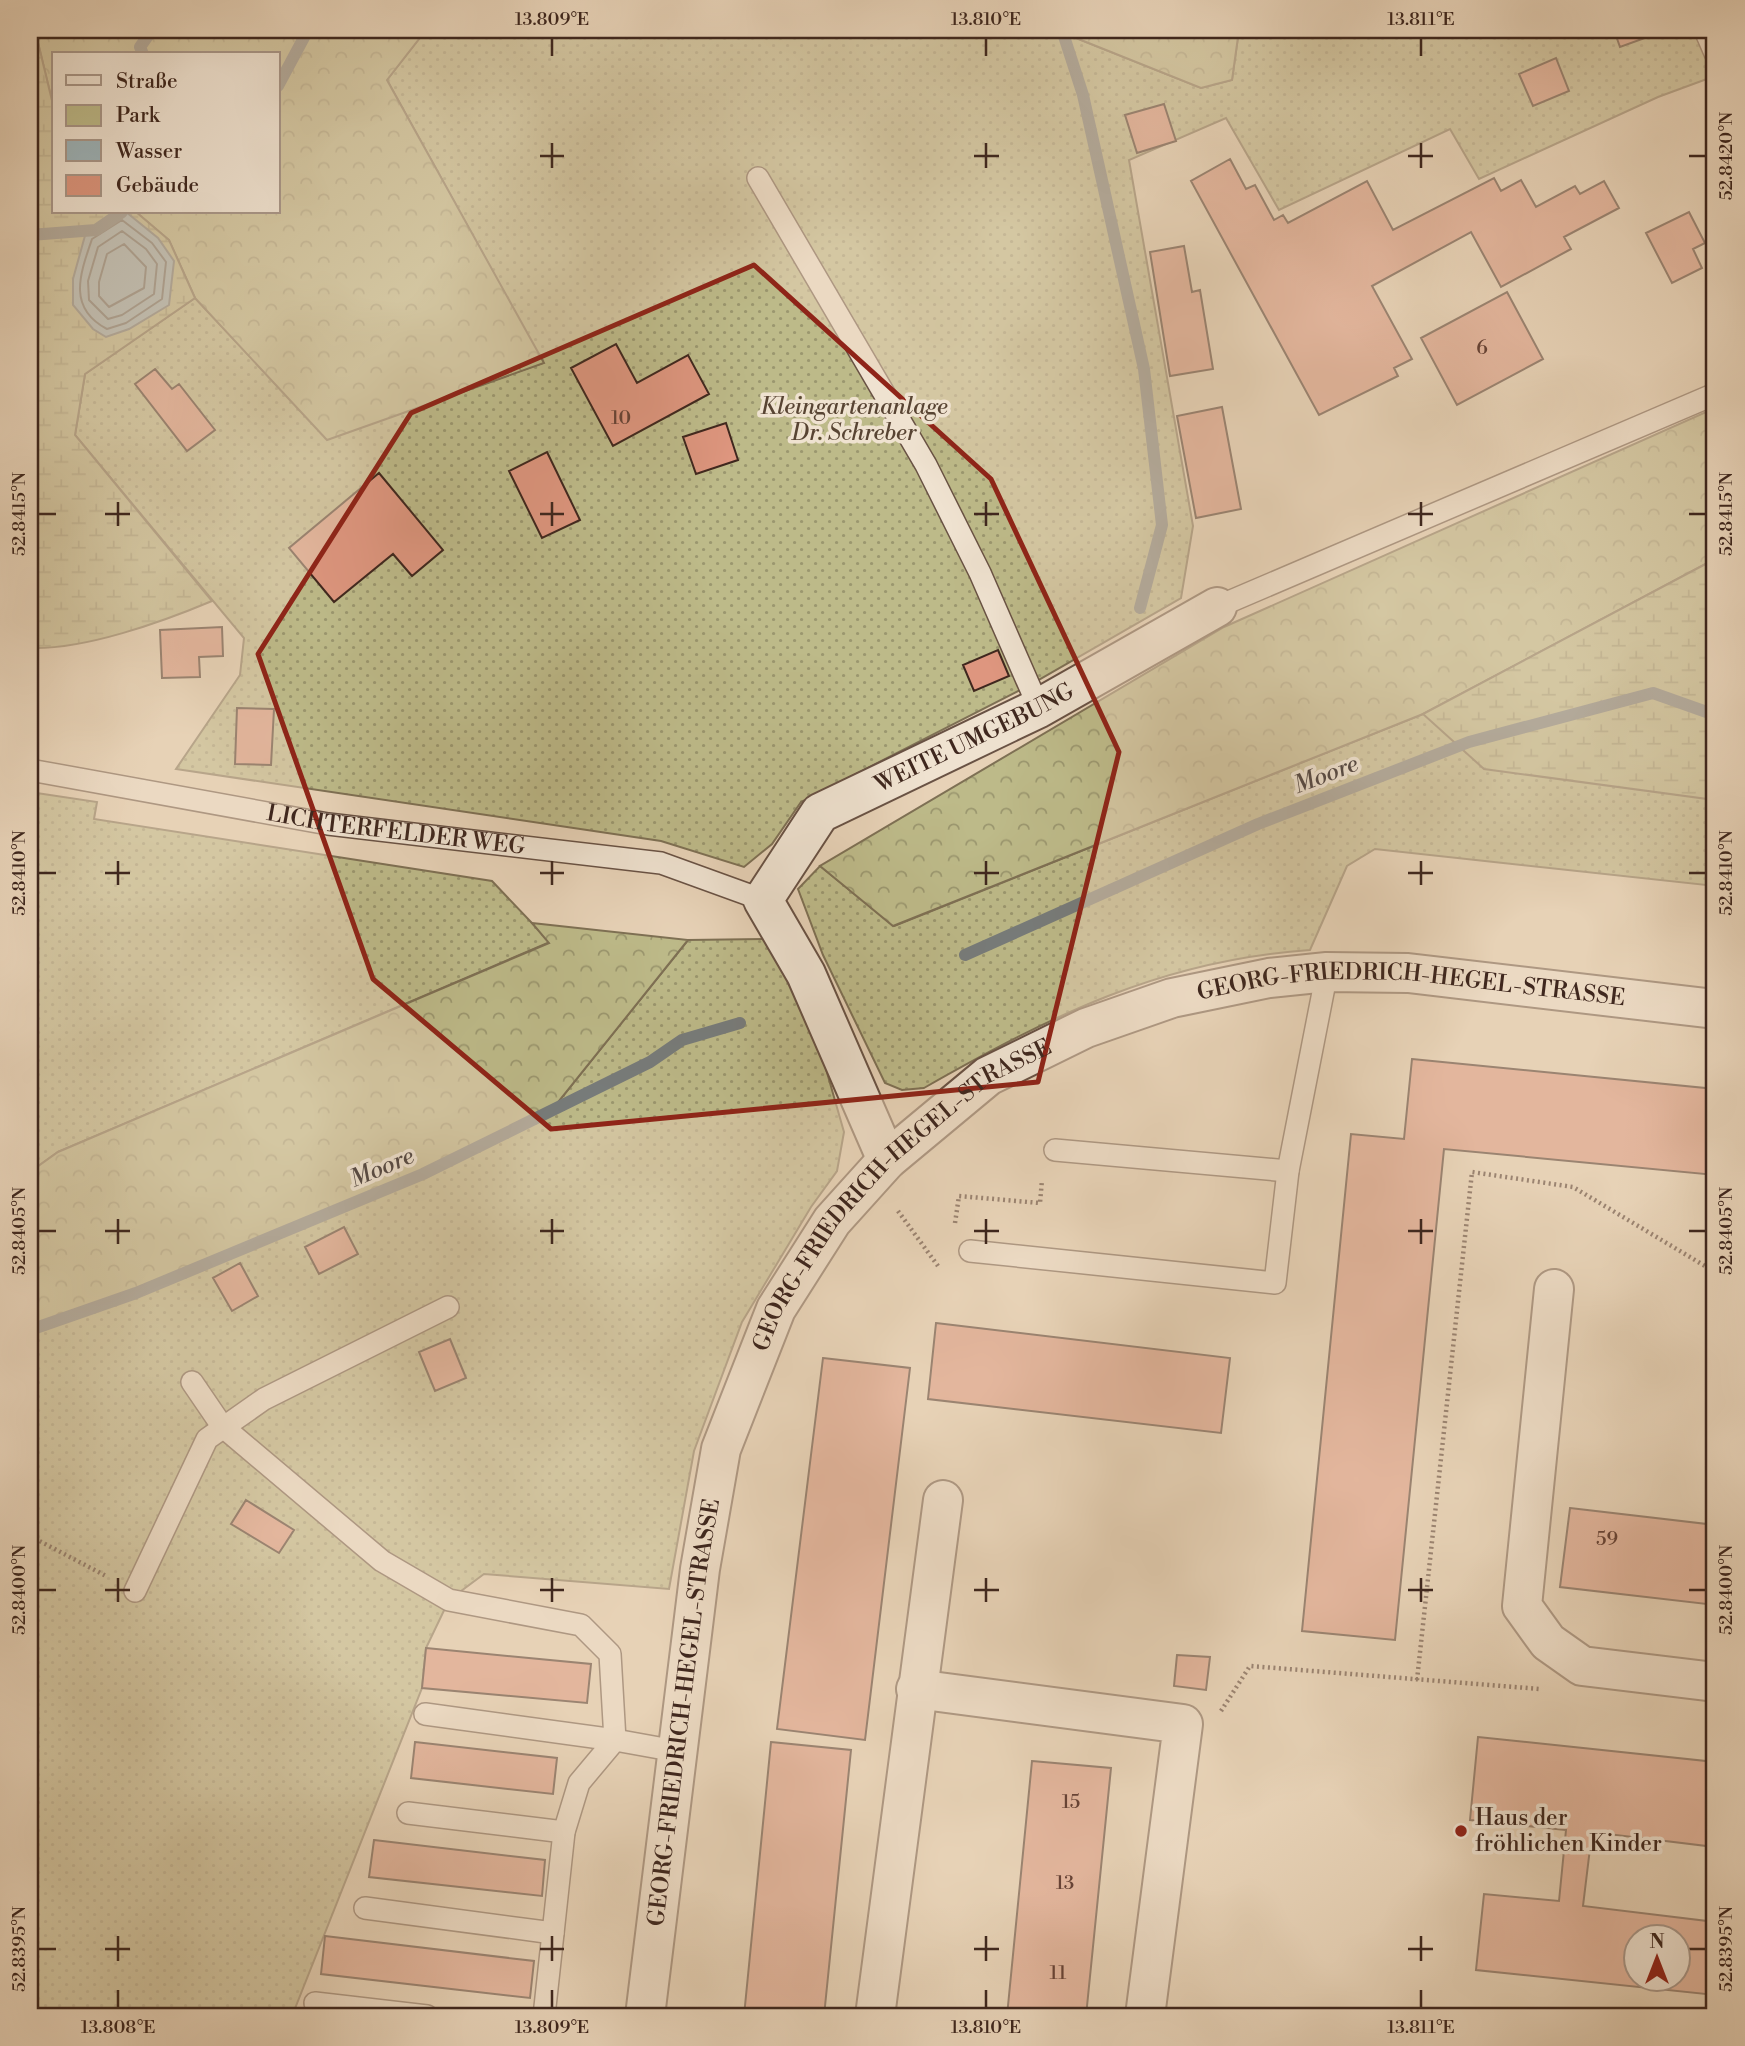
<svg xmlns="http://www.w3.org/2000/svg" width="1745" height="2046" font-family="'Libre Bodoni',serif">
	<defs>
		<pattern id="green-dots" width="8" height="8" patternUnits="userSpaceOnUse" patternTransform="scale(1.75)"><rect width="8" height="8" fill="#bdba89"/><path d="M2 2h.1M6 6h.1" fill="none" stroke="#9b976f" stroke-width="1.8" stroke-linecap="round"/></pattern>
		<pattern id="forest-crowns" width="20" height="18" patternUnits="userSpaceOnUse" patternTransform="scale(1.75)"><rect width="20" height="18" fill="#bdba89"/><path d="M2 6a3 3 0 1 1 6 0M12 15a3 3 0 1 1 6 0" fill="none" stroke="#9b976f"/></pattern>
		<pattern id="wetland-marsh" width="20" height="14" patternUnits="userSpaceOnUse" patternTransform="scale(1.75)"><rect width="20" height="14" fill="#bdba89"/><path d="M1 5h8M5 5V1M11 12h8M15 12V8" fill="none" stroke="#9b976f"/></pattern>
	</defs>
	<rect width="100%" height="100%" fill="#e7d2b7"/>
	<filter id="stains"><feTurbulence type="fractalNoise" baseFrequency=".00286" numOctaves="4"/><feColorMatrix values="0 0 0 0 .2 0 0 0 0 .09 0 0 0 0 .02 0 0 0 .5 -.17"/></filter>
	<radialGradient id="worn" r=".72"><stop offset=".6" stop-color="#630" stop-opacity="0"/><stop offset="1" stop-color="#630" stop-opacity=".3"/></radialGradient>
	<!-- green -->
	<path fill="url(#green-dots)" stroke="#7e7054" stroke-width="2" d="M 426,30 L 1056,30 L 1201,88 L 1232,80 L 1239,30 L 1715,30 L 1715,76 L 1658,97 L 1479,179 L 1450,129 L 1279,210 L 1226,118 L 1129,160 L 1193,526 L 1181,598 L 1028,686 L 801,802 L 772,844 L 744,867 L 661,841 L 176,769 L 240,675 L 244,638 L 75,435 L 85,374 L 195,298 L 327,439 L 543,363 L 387,80 Z
		M 1715,559 L 1715,886 L 1375,849 L 1347,866 L 1310,950 C 1161,960 1051,1016 924,1088 L 902,1090 L 885,1083 L 823,955 L 798,889 L 820,866 L 894,926 L 1423,714 Z
		M 30,792 L 97,802 L 94,819 L 492,881 L 550,942 L 58,1152 L 30,1172 Z
		M 774,939 L 818,1041 L 844,1132 L 837,1171 L 811,1207 L 742,1322 L 694,1451 L 669,1589 L 484,1574 L 449,1600 L 426,1648 L 422,1688 L 292,2016 L 30,2016 L 30,1330 L 136,1293 L 423,1174 L 551,1111 L 688,940 Z"/>
	<!-- forest -->
	<path fill="url(#forest-crowns)" stroke="#7e7054" stroke-width="2" d="M 35,30 L 426,30 L 387,80 L 544,363 L 327,440 L 195,298 L 169,240 L 136,212 L 278,212 L 278,54 L 54,54 L 54,109 Z
		M 1056,30 L 1239,30 L 1232,80 L 1201,88 Z
		M 1715,408 L 1715,559 L 1423,714 L 893,926 L 820,866 L 1224,627 Z
		M 532,923 L 688,940 L 551,1111 L 423,1174 L 136,1293 L 30,1330 L 30,1172 L 58,1152 L 549,943 Z"/>
	<!-- wetland -->
	<path fill="url(#wetland-marsh)" stroke="#7e7054" stroke-width="2" d="M 30,30 L 35,30 L 54,109 L 54,212 L 136,212 L 169,240 L 195,298 L 85,374 L 75,435 L 212,601 C 162,622 84,650 30,648 Z
		M 1715,559 L 1715,800 L 1484,769 L 1423,714 Z"/>
	<!-- water -->
	<path fill="#9db4ba" stroke="#777c7c" stroke-width="2" d="M 122,212 L 126,212 L 158,238 L 174,261 L 169,305 L 129,329 L 106,337 L 93,329 L 73,305 L 73,279 L 86,232 L 96,230 Z"/>
	<g fill="none" stroke-linecap="round" stroke-linejoin="round">
		<!-- shore -->
		<path stroke="#6e6e6c" stroke-width="2" d="M 122,220 L 152,243 L 166,262 L 162,299 L 126,323 L 107,329 C 67,308 80,274 92,239 Z
			M 122,231 L 146,249 L 157,264 L 154,294 L 122,315 L 108,319 L 89,300 L 88,281 L 98,247 Z
			M 124,244 L 146,267 L 144,288 L 109,307 L 99,296 L 99,282 L 107,254 Z"/>
		<!-- stream -->
		<path stroke="#777c7c" stroke-width="12" d="M 1062,30 L 1083,95 L 1144,369 L 1162,525 L 1140,608
			M 143,54 L 140,47 L 152,30
			M 278,86 L 308,30
			M 30,235 L 96,230 L 122,212
			M 965,955 L 1258,824 L 1469,742 L 1653,693 L 1715,715
			M 30,1330 L 136,1293 L 423,1174 L 650,1062 L 682,1040 L 740,1023"/>
	</g>
	<!-- building -->
	<path fill="#de967f" stroke="#3f271e" stroke-width="2" fill-rule="evenodd" d="M 1614,30 L 1664,30 L 1664,31 L 1620,47 Z
		M 1556,58 L 1569,91 L 1533,106 L 1519,74 Z
		M 1164,104 L 1176,141 L 1137,153 L 1125,115 Z
		M 1230,159 L 1246,189 L 1255,185 L 1274,220 L 1283,215 L 1288,223 L 1367,181 L 1393,230 L 1494,178 L 1501,191 L 1521,180 L 1536,207 L 1575,186 L 1580,194 L 1604,181 L 1619,208 L 1564,237 L 1571,249 L 1501,287 L 1471,232 L 1372,286 L 1412,359 L 1394,368 L 1398,376 L 1319,415 L 1191,181 Z
		M 1689,212 L 1705,243 L 1693,249 L 1702,268 L 1672,283 L 1646,233 Z
		M 1184,246 L 1192,292 L 1200,290 L 1213,369 L 1170,376 L 1150,252 Z
		M 1507,292 L 1543,359 L 1457,405 L 1421,338 Z
		M 616,344 L 637,383 L 688,355 L 709,394 L 613,446 L 571,368 Z
		M 155,369 L 172,389 L 179,384 L 215,430 L 187,451 L 135,384 Z
		M 1222,407 L 1241,509 L 1196,518 L 1177,416 Z
		M 726,423 L 738,460 L 696,474 L 683,437 Z
		M 547,452 L 580,520 L 542,538 L 509,471 Z
		M 379,473 L 443,550 L 412,576 L 393,554 L 334,602 L 289,548 Z
		M 222,627 L 223,656 L 199,657 L 200,677 L 162,678 L 160,630 Z
		M 998,650 L 1009,676 L 974,691 L 963,665 Z
		M 237,708 L 274,709 L 271,765 L 235,764 Z
		M 1412,1059 L 1715,1089 L 1715,1175 L 1444,1149 L 1395,1640 L 1302,1631 L 1351,1134 L 1404,1139 Z
		M 344,1227 L 358,1254 L 319,1274 L 305,1247 Z
		M 240,1263 L 258,1296 L 232,1311 L 213,1278 Z
		M 936,1323 L 1230,1358 L 1221,1433 L 928,1399 Z
		M 450,1339 L 466,1378 L 435,1391 L 419,1352 Z
		M 823,1358 L 910,1368 L 865,1740 L 777,1729 Z
		M 246,1500 L 294,1530 L 279,1553 L 231,1524 Z
		M 1570,1508 L 1715,1525 L 1715,1605 L 1560,1587 Z
		M 426,1648 L 591,1664 L 587,1703 L 422,1688 Z
		M 1177,1655 L 1210,1657 L 1206,1690 L 1174,1686 Z
		M 1478,1737 L 1715,1762 L 1715,1847 L 1592,1832 L 1583,1906 L 1715,1922 L 1715,1995 L 1476,1970 L 1484,1894 L 1559,1901 L 1566,1830 L 1470,1820 ZM 1636,1938 L 1678,1938 L 1678,1980 L 1636,1980 Z
		M 415,1742 L 557,1758 L 553,1794 L 411,1778 Z
		M 771,1742 L 851,1750 L 824,2016 L 744,2016 Z
		M 1032,1761 L 1111,1768 L 1086,2016 L 1007,2016 Z
		M 374,1840 L 545,1860 L 542,1896 L 369,1877 Z
		M 325,1936 L 534,1961 L 530,1998 L 321,1974 Z"/>
	<g fill="none" stroke-linecap="round" stroke-linejoin="round">
		<defs>
			<g id="service">
				<path d="M 1705,30 L 1715,53"/>
				<path d="M 758,178 L 926,465 L 980,573 L 1039,708"/>
				<path d="M 1217,607 L 1715,394"/>
				<path id="s1" d="M 30,770 L 328,824 L 661,863 L 763,900"/>
				<path d="M 1055,1150 L 1288,1171"/>
				<path d="M 970,1251 L 1275,1283 L 1288,1171 L 1327,972"/>
				<path d="M 192,1382 L 222,1426 L 382,1561 L 449,1600 L 581,1625 L 610,1654 L 615,1740 L 425,1714"/>
				<path d="M 135,1591 L 207,1439 L 264,1399 L 448,1307"/>
				<path d="M 408,1813 L 564,1832"/>
				<path d="M 365,1908 L 553,1933"/>
				<path d="M 315,2003 L 427,2016"/>
				<path d="M 544,2016 L 564,1832 L 579,1783 L 615,1740 L 676,1751"/>
			</g>
			<g id="minor">
				<path id="s2" d="M 887,1160 L 806,974 L 763,900 L 820,813 L 1039,708 L 1217,607"/>
				<path d="M 1554,1289 L 1522,1606 L 1548,1642 L 1582,1666 L 1715,1682"/>
				<path d="M 916,1689 L 1183,1724 L 1145,2016"/>
				<path id="s3" d="M 645,2016 L 700,1569 L 721,1449 L 776,1309 L 832,1221 L 887,1160 L 988,1076 L 1086,1028 L 1172,998 L 1269,978 L 1327,972 L 1408,973 L 1715,1009"/>
				<path d="M 875,2016 L 943,1500"/>
			</g>
		</defs>
		<!-- service casing -->
		<use href="#service" stroke="#695244" stroke-width="24"/>
		<!-- minor casing -->
		<use href="#minor" stroke="#695244" stroke-width="42"/>
		<!-- path -->
		<path stroke="#3f271e" stroke-width="4.5" stroke-dasharray="2 3.5" stroke-linecap="butt" d="M 898,1211 L 938,1266
			M 955,1223 L 959,1196 L 1040,1203 L 1042,1180
			M 30,1536 L 106,1576
			M 1417,1680 L 1472,1172 L 1573,1187 L 1715,1272
			M 1221,1711 L 1250,1666 L 1540,1689"/>
		<!-- service -->
		<use href="#service" stroke="#efe2d0" stroke-width="21"/>
		<!-- minor -->
		<use href="#minor" stroke="#efe2d0" stroke-width="38"/>
	</g>
	<!-- marked area -->
	<path d="M0 0H1745V2046H0ZM 754,265 L 991,479 L 1119,752 L 1038,1082 L 551,1129 L 373,979 L 258,654 L 411,413 Z" fill="#e7d2b7" fill-opacity=".55" fill-rule="evenodd"/>
	<path fill="none" stroke="#8f2418" stroke-width="5" stroke-linejoin="round" d="M 754,265 L 991,479 L 1119,752 L 1038,1082 L 551,1129 L 373,979 L 258,654 L 411,413 Z"/>
	<!-- ticks -->
	<path fill="none" stroke="#3f271e" stroke-width="2.5" d="M 552,38 L 552,56M 986,38 L 986,56M 1421,38 L 1421,56M 552,143 L 552,168M 986,143 L 986,168M 1421,143 L 1421,168M 540,156 L 564,156M 974,156 L 999,156M 1408,156 L 1433,156M 1689,156 L 1706,156M 118,502 L 118,526M 552,502 L 552,526M 986,502 L 986,526M 1421,502 L 1421,526M 38,514 L 56,514M 105,514 L 130,514M 540,514 L 564,514M 974,514 L 999,514M 1408,514 L 1433,514M 1689,514 L 1706,514M 118,861 L 118,885M 552,861 L 552,885M 986,861 L 986,885M 1421,861 L 1421,885M 38,873 L 56,873M 105,873 L 130,873M 540,873 L 564,873M 974,873 L 999,873M 1408,873 L 1433,873M 1689,873 L 1706,873M 118,1219 L 118,1244M 552,1219 L 552,1244M 986,1219 L 986,1244M 1421,1219 L 1421,1244M 38,1231 L 56,1231M 105,1231 L 130,1231M 540,1231 L 564,1231M 974,1231 L 999,1231M 1408,1231 L 1433,1231M 1689,1231 L 1706,1231M 118,1578 L 118,1602M 552,1578 L 552,1602M 986,1578 L 986,1602M 1421,1578 L 1421,1602M 38,1590 L 56,1590M 105,1590 L 130,1590M 540,1590 L 564,1590M 974,1590 L 999,1590M 1408,1590 L 1433,1590M 1689,1590 L 1706,1590M 118,1936 L 118,1961M 552,1936 L 552,1961M 986,1936 L 986,1961M 1421,1936 L 1421,1961M 38,1949 L 56,1949M 105,1949 L 130,1949M 540,1949 L 564,1949M 974,1949 L 999,1949M 1408,1949 L 1433,1949M 1689,1949 L 1706,1949M 118,1990 L 118,2008M 552,1990 L 552,2008M 986,1990 L 986,2008M 1421,1990 L 1421,2008"/>
	<!-- markers -->
	<circle fill="#8f2418" stroke="#efe2d0" stroke-width="2.5" cx="1461" cy="1831" r="7"/>
	<g text-anchor="middle" dominant-baseline="central" stroke-width="7" stroke-linejoin="round" paint-order="stroke">
		<!-- number labels -->
		<g font-size="19" fill="#674336">
			<text x="1482" y="348">6</text>
			<text x="621" y="418">10</text>
			<text x="1607" y="1539">59</text>
			<text x="1071" y="1802">15</text>
			<text x="1065" y="1883">13</text>
			<text x="1058" y="1973">11</text>
		</g>
		<!-- park labels -->
		<g font-size="23" font-style="italic" fill="#584433" stroke="#efe2d0">
			<text x="854" y="407">Kleingartenanlage<tspan x="854" dy="26">Dr. Schreber</tspan></text>
		</g>
		<!-- street labels -->
		<g font-size="23" fill="#3f271e" stroke="#efe2d0">
			<text stroke="none"><textPath href="#s2" startOffset="564">WEITE UMGEBUNG</textPath></text>
			<text stroke="none"><textPath href="#s1" startOffset="371">LICHTERFELDER WEG</textPath></text>
			<text stroke="none"><textPath href="#s3" startOffset="1482">GEORG-FRIEDRICH-HEGEL-STRASSE</textPath></text>
			<text stroke="none"><textPath href="#s3" startOffset="894">GEORG-FRIEDRICH-HEGEL-STRASSE</textPath></text>
			<text stroke="none"><textPath href="#s3" startOffset="306">GEORG-FRIEDRICH-HEGEL-STRASSE</textPath></text>
		</g>
		<!-- poi labels -->
		<g font-size="23" fill="#3f271e" stroke="#efe2d0" text-anchor="start">
			<text x="1475" y="1818">Haus der<tspan x="1475" dy="26">fröhlichen Kinder</tspan></text>
		</g>
		<!-- water labels -->
		<g font-size="24" font-style="italic" fill="#564a45" stroke="#efe2d0">
			<text transform="translate(1326 775) rotate(-21)">Moore</text>
			<text transform="translate(382 1168) rotate(-23)">Moore</text>
		</g>
	</g>
	<!-- margin -->
	<rect width="1745" height="2046" fill="none" stroke="#e7d2b7" stroke-width="77"/>
	<!-- legend -->
	<rect x="52" y="52" width="228" height="161" fill="#efe2d0" stroke="#a99789" stroke-width="2"/>
	<rect x="66" y="75" width="35" height="10" fill="#efe2d0" stroke="#a99789" stroke-width="2"/>
	<text x="116" y="88" font-size="21" fill="#3f271e">Straße</text>
	<rect x="66" y="105" width="35" height="21" fill="#bdba89" stroke="#a99789" stroke-width="2"/>
	<text x="116" y="122" font-size="21" fill="#3f271e">Park</text>
	<rect x="66" y="140" width="35" height="21" fill="#9db4ba" stroke="#a99789" stroke-width="2"/>
	<text x="116" y="158" font-size="21" fill="#3f271e">Wasser</text>
	<rect x="66" y="175" width="35" height="21" fill="#de967f" stroke="#a99789" stroke-width="2"/>
	<text x="116" y="192" font-size="21" fill="#3f271e">Gebäude</text>
	<!-- north arrow -->
	<g transform="translate(1657 1958)"><circle r="33" fill="#efe2d0" stroke="#a99789" stroke-width="2"/>
	<path d="M0-5L12 26L0 18L-12 26Z" fill="#8f2418"/>
	<text y="-10" font-size="19" font-weight="bold" text-anchor="middle" fill="#3f271e">N</text>
	</g>
	<rect x="38" y="38" width="1668" height="1970" fill="none" stroke="#3f271e" stroke-width="2.5"/>
	<g font-size="18" text-anchor="middle" fill="#3f271e">
		<text x="552" y="25">13.809°E</text>
		<text x="986" y="25">13.810°E</text>
		<text x="1421" y="25">13.811°E</text>
		<text transform="translate(1726 156) rotate(-90)" y="6">52.8420°N</text>
		<text transform="translate(19 514) rotate(-90)" y="6">52.8415°N</text>
		<text transform="translate(1726 514) rotate(-90)" y="6">52.8415°N</text>
		<text transform="translate(19 873) rotate(-90)" y="6">52.8410°N</text>
		<text transform="translate(1726 873) rotate(-90)" y="6">52.8410°N</text>
		<text transform="translate(19 1231) rotate(-90)" y="6">52.8405°N</text>
		<text transform="translate(1726 1231) rotate(-90)" y="6">52.8405°N</text>
		<text transform="translate(19 1590) rotate(-90)" y="6">52.8400°N</text>
		<text transform="translate(1726 1590) rotate(-90)" y="6">52.8400°N</text>
		<text transform="translate(19 1949) rotate(-90)" y="6">52.8395°N</text>
		<text transform="translate(1726 1949) rotate(-90)" y="6">52.8395°N</text>
		<text x="118" y="2033">13.808°E</text>
		<text x="552" y="2033">13.809°E</text>
		<text x="986" y="2033">13.810°E</text>
		<text x="1421" y="2033">13.811°E</text>
	</g>
	<rect width="100%" height="100%" filter="url(#stains)"/>
	<rect width="100%" height="100%" fill="url(#worn)"/>
</svg>
